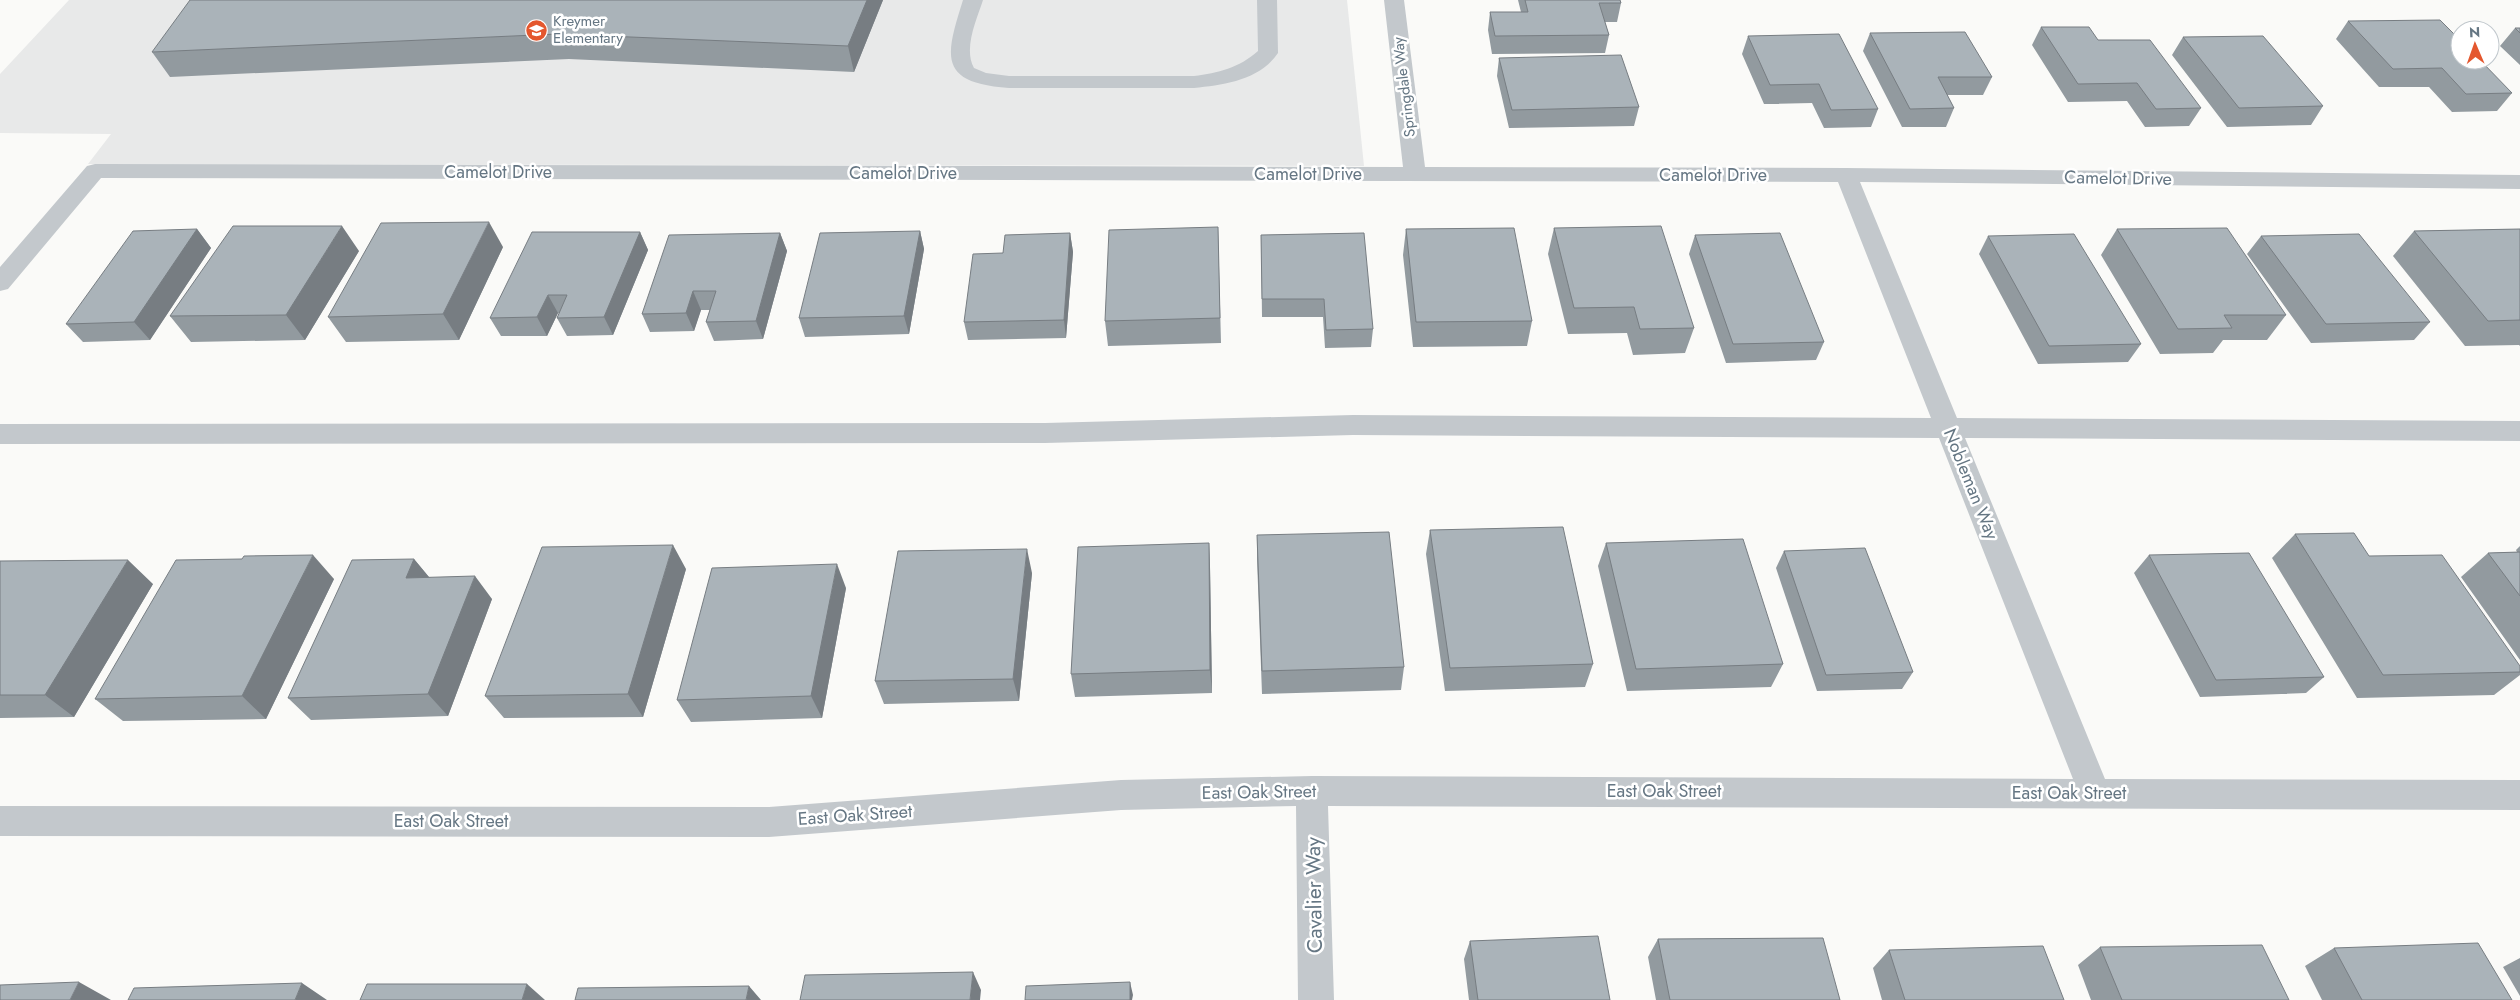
<svg xmlns="http://www.w3.org/2000/svg" width="2520" height="1000" font-family="Jost,sans-serif">
	<rect width="100%" height="100%" fill="#fafaf8"/>
	<!-- built -->
	<path fill="#e8e9e9" d="M 69,0 L 1347,0 L 1364,166 L 88,164 L 111,134 L 0,133 L 0,74 Z"/>
	<g fill="none" stroke-linecap="round" stroke-linejoin="round">
		<!-- minor -->
		<path fill="#c3c8cc" fill-rule="evenodd" d="M 963,0 L 983,0 C 977,19 963,48 974,68 L 986,73 L 1009,76 L 1194,76 C 1218,73 1239,68 1258,51 L 1257,0 L 1277,0 L 1278,53 C 1260,80 1224,85 1194,88 L 1009,88 C 938,83 945,57 963,0 Z
			M 1384,0 L 1404,0 L 1425,167 L 1846,168 L 2520,175 L 2520,189 L 1860,182 L 1957,418 L 2520,421 L 2520,441 L 1965,438 L 2105,779 L 2520,780 L 2520,810 L 1328,806 L 1334,1000 L 1298,1000 L 1296,806 L 1121,810 L 769,837 L 0,836 L 0,806 L 769,807 L 1121,780 L 1312,776 L 2073,779 L 1939,438 L 1353,435 L 1045,443 L 0,444 L 0,424 L 1045,423 L 1353,415 L 1931,418 L 1838,182 L 101,178 L 8,289 L 0,291 L 0,267 L 87,166 L 95,164 L 1403,167 Z"/>
	</g>
	<!-- wall -->
	<path fill="#929a9f" d="M 883,0 L 854,72 L 569,59 L 170,77 L 152,52 Z
		M 1518,0 L 1620,0 L 1621,3 L 1617,22 L 1605,22 L 1609,35 L 1605,53 L 1492,54 L 1488,30 L 1490,12 L 1521,12 Z
		M 2348,21 L 2512,93 L 2497,111 L 2452,112 L 2429,87 L 2379,87 L 2336,39 Z
		M 2041,27 L 2098,40 L 2201,108 L 2189,126 L 2145,127 L 2127,101 L 2068,102 L 2032,45 Z
		M 2515,28 L 2520,28 L 2520,65 L 2500,46 Z
		M 1870,33 L 1992,77 L 1983,95 L 1947,95 L 1954,108 L 1946,127 L 1902,127 L 1863,51 Z
		M 1748,36 L 1878,109 L 1871,127 L 1824,128 L 1812,103 L 1764,104 L 1742,54 Z
		M 2183,37 L 2323,106 L 2311,125 L 2227,127 L 2172,55 Z
		M 1499,58 L 1639,107 L 1634,126 L 1509,128 L 1497,76 Z
		M 1218,227 L 1221,343 L 1108,346 L 1105,321 Z
		M 1554,228 L 1694,328 L 1685,353 L 1633,355 L 1627,333 L 1568,334 L 1548,254 Z
		M 197,229 L 211,248 L 150,340 L 83,342 L 66,324 Z
		M 1406,229 L 1532,321 L 1527,346 L 1413,347 L 1403,255 Z
		M 2117,229 L 2286,315 L 2267,340 L 2223,340 L 2213,353 L 2160,354 L 2101,255 Z
		M 2520,229 L 2520,346 L 2519,345 L 2465,346 L 2393,256 L 2414,231 Z
		M 920,231 L 924,249 L 909,334 L 805,337 L 799,318 Z
		M 640,232 L 648,250 L 613,335 L 567,336 L 557,318 L 559,313 L 558,313 L 547,336 L 501,336 L 490,318 Z
		M 780,233 L 787,251 L 763,339 L 714,341 L 706,322 L 710,310 L 701,310 L 694,331 L 650,332 L 642,314 Z
		M 1070,233 L 1073,252 L 1066,338 L 968,340 L 964,322 L 1003,253 Z
		M 1261,235 L 1373,329 L 1371,347 L 1325,348 L 1323,317 L 1262,317 Z
		M 1695,235 L 1824,342 L 1816,360 L 1726,363 L 1689,254 Z
		M 1988,236 L 2141,344 L 2128,362 L 2038,364 L 1979,254 Z
		M 2261,236 L 2430,322 L 2414,340 L 2311,343 L 2247,254 Z
		M 503,247 L 459,340 L 346,342 L 328,317 Z
		M 359,251 L 305,340 L 191,342 L 170,316 Z
		M 1430,530 L 1593,664 L 1585,687 L 1445,691 L 1426,554 Z
		M 2295,534 L 2369,556 L 2520,666 L 2520,675 L 2494,695 L 2357,698 L 2272,558 Z
		M 1257,535 L 1404,667 L 1401,690 L 1262,694 L 1257,559 Z
		M 1209,543 L 1210,567 L 1212,693 L 1075,697 L 1071,674 Z
		M 1606,543 L 1783,664 L 1771,687 L 1627,691 L 1598,566 Z
		M 2520,546 L 2520,660 L 2461,577 L 2488,553 L 2517,552 L 2516,550 Z
		M 1784,551 L 1913,672 L 1902,689 L 1817,691 L 1776,568 Z
		M 2149,555 L 2324,677 L 2306,693 L 2200,697 L 2134,573 Z
		M 242,559 L 334,579 L 266,719 L 123,721 L 95,699 Z
		M 414,559 L 429,577 L 492,599 L 448,716 L 311,720 L 288,698 Z
		M 0,561 L 153,584 L 74,717 L 0,718 Z
		M 686,569 L 643,717 L 504,718 L 485,696 Z
		M 1032,573 L 1019,701 L 884,704 L 875,681 Z
		M 846,588 L 822,718 L 691,722 L 677,700 Z
		M 1658,939 L 1840,1000 L 1656,1000 L 1648,957 Z
		M 1470,941 L 1610,1000 L 1469,1000 L 1464,959 Z
		M 2100,947 L 2289,1000 L 2091,1000 L 2078,965 Z
		M 2334,948 L 2512,1000 L 2322,1000 L 2305,966 Z
		M 1889,950 L 2064,1000 L 1882,1000 L 1873,968 Z
		M 2520,958 L 2520,996 L 2503,967 Z"/>
	<!-- shaded-wall -->
	<path fill="#777d82" d="M 867,0 L 883,0 L 854,72 L 848,46 Z
		M 489,222 L 503,247 L 459,340 L 443,314 Z
		M 342,226 L 359,251 L 305,340 L 286,315 Z
		M 197,229 L 211,248 L 150,340 L 134,322 Z
		M 920,231 L 924,249 L 909,334 L 904,316 Z
		M 640,232 L 648,250 L 613,335 L 604,317 Z
		M 780,233 L 787,251 L 763,339 L 756,321 Z
		M 1070,233 L 1073,252 L 1066,338 L 1064,320 Z
		M 693,291 L 701,310 L 694,331 L 686,313 Z
		M 548,295 L 558,313 L 547,336 L 537,317 Z
		M 1209,543 L 1210,567 L 1212,693 L 1210,670 Z
		M 673,545 L 686,569 L 643,717 L 628,694 Z
		M 1027,549 L 1032,573 L 1019,701 L 1013,679 Z
		M 313,555 L 334,579 L 266,719 L 242,696 Z
		M 414,559 L 433,582 L 406,578 Z
		M 128,560 L 153,584 L 74,717 L 45,695 Z
		M 837,564 L 846,588 L 822,718 L 811,696 Z
		M 475,576 L 492,599 L 448,716 L 428,694 Z
		M 973,972 L 981,990 L 980,1000 L 970,1000 Z
		M 79,982 L 111,1000 L 70,1000 Z
		M 1130,982 L 1133,995 L 1132,1000 L 1130,1000 Z
		M 302,983 L 327,1000 L 295,1000 Z
		M 527,984 L 545,1000 L 522,1000 Z
		M 749,986 L 761,1000 L 746,1000 Z"/>
	<!-- building -->
	<path fill="#aab3b9" stroke="#777d82" d="M 190,0 L 867,0 L 848,46 L 558,34 L 152,52 Z
		M 1525,0 L 1620,0 L 1621,3 L 1599,3 L 1609,35 L 1495,36 L 1490,12 L 1528,12 Z
		M 2440,20 L 2460,40 L 2460,60 L 2480,60 L 2512,93 L 2466,94 L 2442,68 L 2393,69 L 2348,21 Z
		M 2041,27 L 2089,27 L 2098,40 L 2150,40 L 2201,108 L 2156,109 L 2137,83 L 2078,84 Z
		M 2515,28 L 2520,28 L 2520,33 Z
		M 1965,32 L 1992,77 L 1938,77 L 1954,108 L 1910,109 L 1870,33 Z
		M 1839,34 L 1878,109 L 1831,110 L 1819,84 L 1770,85 L 1748,36 Z
		M 2263,36 L 2323,106 L 2239,108 L 2183,37 Z
		M 1621,55 L 1639,107 L 1512,110 L 1499,58 Z
		M 489,222 L 443,314 L 328,317 L 381,223 Z
		M 233,226 L 342,226 L 286,315 L 170,316 Z
		M 1661,226 L 1694,328 L 1640,329 L 1634,307 L 1574,308 L 1554,228 Z
		M 1218,227 L 1220,318 L 1105,321 L 1109,230 Z
		M 1514,228 L 1532,321 L 1416,322 L 1406,229 Z
		M 2227,228 L 2286,315 L 2224,315 L 2232,328 L 2178,329 L 2117,229 Z
		M 197,229 L 134,322 L 66,324 L 133,231 Z
		M 2520,229 L 2520,320 L 2488,321 L 2414,231 Z
		M 920,231 L 904,316 L 799,318 L 820,233 Z
		M 532,232 L 640,232 L 604,317 L 557,318 L 567,295 L 548,295 L 537,317 L 490,318 Z
		M 780,233 L 756,321 L 706,322 L 716,291 L 693,291 L 686,313 L 642,314 L 669,235 Z
		M 1070,233 L 1064,320 L 964,322 L 973,254 L 1003,253 L 1005,235 Z
		M 1364,233 L 1373,329 L 1326,330 L 1324,299 L 1262,299 L 1261,235 Z
		M 1780,233 L 1824,342 L 1733,344 L 1695,235 Z
		M 2074,234 L 2141,344 L 2049,346 L 1988,236 Z
		M 2359,234 L 2430,322 L 2326,324 L 2261,236 Z
		M 1563,527 L 1593,664 L 1450,668 L 1430,530 Z
		M 1389,532 L 1404,667 L 1262,671 L 1257,535 Z
		M 2354,533 L 2369,556 L 2442,555 L 2520,666 L 2520,672 L 2383,675 L 2295,534 Z
		M 1743,539 L 1783,664 L 1636,669 L 1606,543 Z
		M 1209,543 L 1210,670 L 1071,674 L 1078,547 Z
		M 673,545 L 628,694 L 485,696 L 542,547 Z
		M 1865,548 L 1913,672 L 1826,675 L 1784,551 Z
		M 1027,549 L 1013,679 L 875,681 L 898,551 Z
		M 2520,552 L 2520,596 L 2488,553 Z
		M 2249,553 L 2324,677 L 2216,680 L 2149,555 Z
		M 313,555 L 242,696 L 95,699 L 176,560 L 242,559 L 244,556 Z
		M 414,559 L 406,578 L 475,576 L 428,694 L 288,698 L 352,560 Z
		M 128,560 L 45,695 L 0,695 L 0,561 Z
		M 837,564 L 811,696 L 677,700 L 712,568 Z
		M 1598,936 L 1610,1000 L 1478,1000 L 1470,941 Z
		M 1823,938 L 1840,1000 L 1670,1000 L 1658,939 Z
		M 2478,943 L 2512,1000 L 2362,1000 L 2334,948 Z
		M 2262,945 L 2289,1000 L 2122,1000 L 2100,947 Z
		M 2043,946 L 2064,1000 L 1905,1000 L 1889,950 Z
		M 973,972 L 970,1000 L 800,1000 L 805,975 Z
		M 79,982 L 70,1000 L 0,1000 L 0,985 Z
		M 1130,982 L 1130,1000 L 1025,1000 L 1026,986 Z
		M 302,983 L 295,1000 L 128,1000 L 134,988 Z
		M 367,984 L 527,984 L 522,1000 L 360,1000 Z
		M 749,986 L 746,1000 L 575,1000 L 578,988 Z"/>
	<!-- icons -->
	<defs>
		<symbol id="school-disc" viewBox="-11 -11 22 22"><circle r="9.5" fill="#e4572e" stroke="#fff"/><path d="M0-5L7-2L0 1L-7-2ZM-4 1L0 2.5L4 1V4Q0 6-4 4Z" fill="#fff"/></symbol>
	</defs>
	<g fill-rule="evenodd">
		<use href="#school-disc" x="524" y="18" width="25" height="25"/>
	</g>
	<g text-anchor="middle" dominant-baseline="central" stroke-width="5" stroke-linejoin="round" paint-order="stroke">
		<!-- far-poi labels -->
		<g font-size="15" fill="#657683" stroke="#fff" text-anchor="start">
			<text x="553" y="21">Kreymer<tspan x="553" dy="17">Elementary</tspan></text>
		</g>
		<!-- far-street labels -->
		<g font-size="15" fill="#657683" stroke="#fff">
			<text transform="translate(1404 87) rotate(-97)">Springdale Way</text>
		</g>
		<!-- street labels -->
		<g font-size="18" fill="#657683" stroke="#fff">
			<text x="498" y="172">Camelot Drive</text>
			<text x="903" y="173">Camelot Drive</text>
			<text x="1308" y="174">Camelot Drive</text>
			<text x="1713" y="175">Camelot Drive</text>
			<text transform="translate(2118 178) rotate(1)">Camelot Drive</text>
			<text transform="translate(1971 484) rotate(68)">Nobleman Way</text>
			<text x="1664" y="791">East Oak Street</text>
			<text transform="translate(1259 792) rotate(-1)">East Oak Street</text>
			<text x="2069" y="793">East Oak Street</text>
			<text transform="translate(855 815) rotate(-4)">East Oak Street</text>
			<text x="451" y="821">East Oak Street</text>
		</g>
		<!-- near-street labels -->
		<g font-size="21" fill="#657683" stroke="#fff">
			<text transform="translate(1314 895) rotate(-91)">Cavalier Way</text>
		</g>
	</g>
	<!-- north arrow -->
	<g transform="translate(2475 45) rotate(358)"><circle r="24" fill="#ffffff" stroke="#c1c8cd"/>
	<path d="M0-4L9 19L0 12L-9 19Z" fill="#e4572e"/>
	<text y="-8" font-size="14" font-weight="bold" text-anchor="middle" fill="#657683">N</text>
	</g>
</svg>
